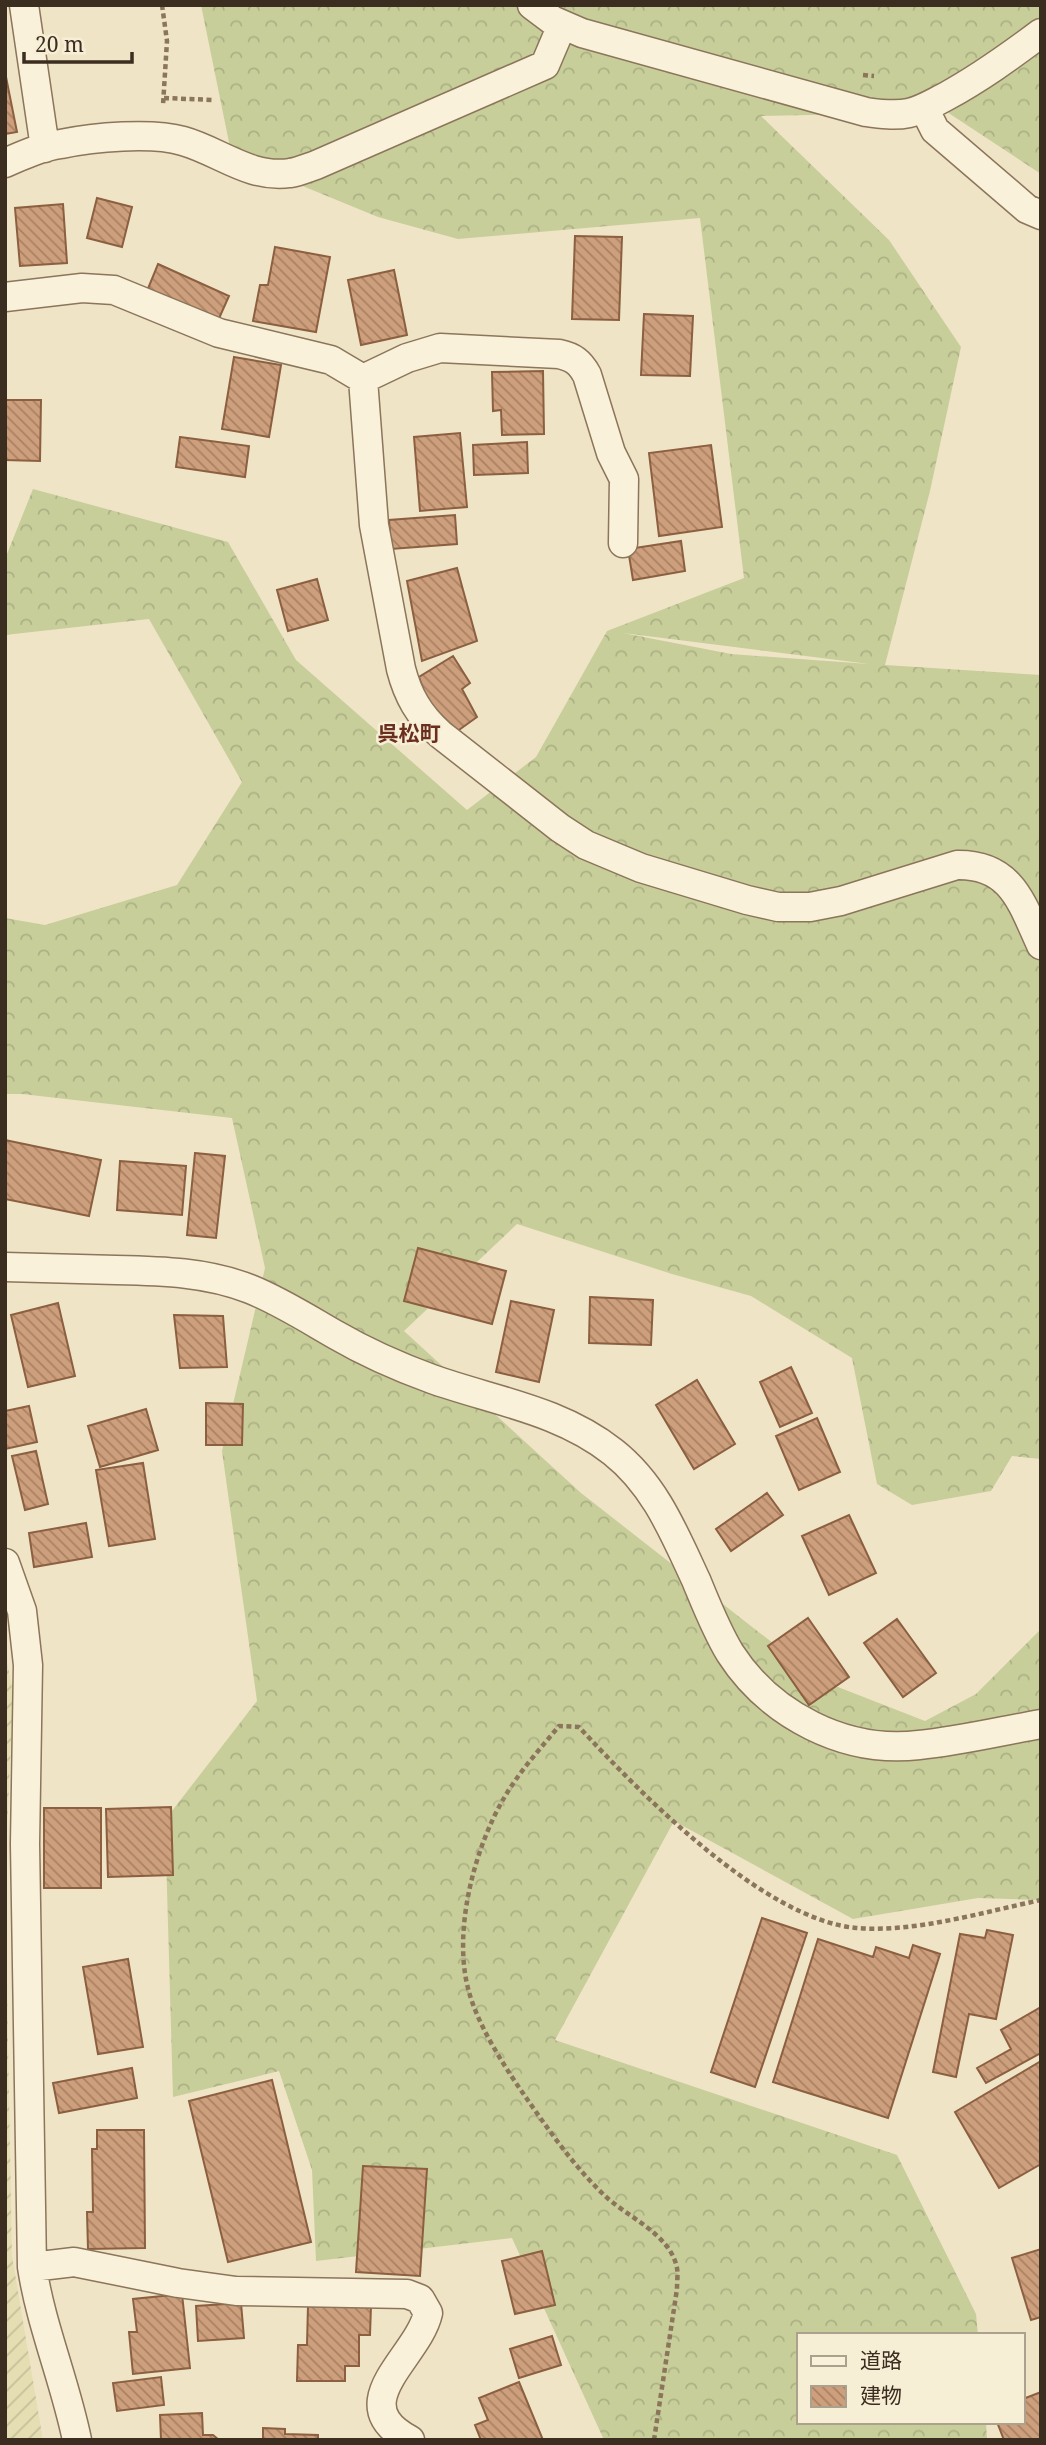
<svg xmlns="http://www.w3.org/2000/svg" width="1046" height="2445" font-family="'Noto Serif','Noto Sans JP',serif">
	<defs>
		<pattern id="farmland-furrows" width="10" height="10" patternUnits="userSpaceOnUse" patternTransform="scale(1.75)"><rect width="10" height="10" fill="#e5deb3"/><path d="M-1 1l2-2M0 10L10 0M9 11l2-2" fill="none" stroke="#c5bf9a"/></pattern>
		<pattern id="forest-crowns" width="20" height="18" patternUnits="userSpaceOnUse" patternTransform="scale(1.75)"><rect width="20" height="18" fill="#c7ce9a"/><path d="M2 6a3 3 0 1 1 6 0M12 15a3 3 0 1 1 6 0" fill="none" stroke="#acb184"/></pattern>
		<pattern id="building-back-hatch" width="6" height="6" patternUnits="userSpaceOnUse" patternTransform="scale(1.75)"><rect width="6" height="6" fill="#ce9f7c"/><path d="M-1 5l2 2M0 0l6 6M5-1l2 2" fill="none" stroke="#a88265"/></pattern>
	</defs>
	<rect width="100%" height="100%" fill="#efe4c6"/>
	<!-- farmland -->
	<path fill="url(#farmland-furrows)" d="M 5,1651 L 13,1693 L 5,1878 L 12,2256 L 43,2440 L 5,2440 Z"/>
	<!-- forest -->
	<path fill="url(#forest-crowns)" fill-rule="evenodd" d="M 201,5 L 1041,5 L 1041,174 L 947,112 L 761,116 L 889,240 L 961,347 L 930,491 L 885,665 L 1041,675 L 1041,1459 L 1012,1456 L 991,1491 L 912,1505 L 877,1484 L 852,1358 L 751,1296 L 672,1274 L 517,1224 L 404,1331 L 581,1493 L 820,1680 L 925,1721 L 976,1694 L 1041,1629 L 1041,1900 L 978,1898 L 853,1919 L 674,1821 L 555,2040 L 897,2155 L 976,2314 L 978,2335 L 799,2335 L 799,2422 L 986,2422 L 987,2440 L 604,2440 L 512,2238 L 316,2261 L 312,2170 L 279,2071 L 173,2097 L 165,1820 L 257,1701 L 222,1451 L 265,1268 L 232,1118 L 22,1094 L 5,1094 L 5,918 L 45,925 L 177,885 L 242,782 L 149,619 L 5,635 L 5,559 L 33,489 L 228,542 L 296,660 L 467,810 L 536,757 L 607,631 L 744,578 L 700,218 L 458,239 L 378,217 L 232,157 ZM 623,633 L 869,664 L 731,654 Z"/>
	<!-- building -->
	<path fill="url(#building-back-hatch)" stroke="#8b5f40" stroke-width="2" d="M 5,72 L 17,132 L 5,134 Z
		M 97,198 L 132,207 L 122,247 L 87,238 Z
		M 63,204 L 67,263 L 20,266 L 15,208 Z
		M 575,236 L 622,237 L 619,320 L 572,319 Z
		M 275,247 L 330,257 L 316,332 L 253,321 L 260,285 L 268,285 Z
		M 158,264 L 229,296 L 217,323 L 147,291 Z
		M 394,270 L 407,335 L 361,345 L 348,280 Z
		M 644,314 L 693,316 L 690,376 L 641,375 Z
		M 234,357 L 281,365 L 269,437 L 222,429 Z
		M 543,371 L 544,434 L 502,435 L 501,410 L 493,411 L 492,372 Z
		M 5,400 L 41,400 L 40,461 L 5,460 Z
		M 460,433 L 467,507 L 420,511 L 414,437 Z
		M 180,437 L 249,446 L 245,477 L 176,467 Z
		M 527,442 L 528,473 L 474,475 L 473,445 Z
		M 711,445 L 722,527 L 659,536 L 649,453 Z
		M 455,515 L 457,544 L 391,549 L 389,520 Z
		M 681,541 L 685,571 L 633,580 L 628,549 Z
		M 457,568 L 477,641 L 422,661 L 407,581 Z
		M 317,579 L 328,620 L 288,631 L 277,590 Z
		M 453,656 L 470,683 L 462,689 L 477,717 L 452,735 L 429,706 L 419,677 Z
		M 5,1140 L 101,1160 L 89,1216 L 5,1199 Z
		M 195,1153 L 225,1156 L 216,1238 L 187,1235 Z
		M 120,1161 L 186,1166 L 182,1215 L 117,1210 Z
		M 418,1248 L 506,1271 L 492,1324 L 404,1301 Z
		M 590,1297 L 653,1300 L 651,1345 L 589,1343 Z
		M 511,1301 L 554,1310 L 539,1382 L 496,1372 Z
		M 58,1303 L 75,1376 L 28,1387 L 11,1315 Z
		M 174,1315 L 223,1316 L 227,1367 L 180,1368 Z
		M 791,1367 L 812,1413 L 780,1427 L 760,1382 Z
		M 697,1380 L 735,1444 L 694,1469 L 656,1405 Z
		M 206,1403 L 243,1404 L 242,1445 L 206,1445 Z
		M 29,1406 L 37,1442 L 5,1449 L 5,1411 Z
		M 146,1409 L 158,1450 L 100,1467 L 88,1426 Z
		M 817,1418 L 840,1472 L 799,1490 L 776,1436 Z
		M 36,1451 L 48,1504 L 25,1510 L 12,1456 Z
		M 143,1463 L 155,1539 L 109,1546 L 96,1470 Z
		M 767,1493 L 783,1515 L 731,1551 L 716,1529 Z
		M 849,1515 L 876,1573 L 829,1595 L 802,1536 Z
		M 86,1523 L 92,1557 L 34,1567 L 29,1533 Z
		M 808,1618 L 849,1677 L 809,1705 L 768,1646 Z
		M 897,1619 L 936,1673 L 903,1697 L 864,1643 Z
		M 171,1807 L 173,1875 L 108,1877 L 106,1809 Z
		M 44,1808 L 101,1808 L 101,1888 L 44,1888 Z
		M 762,1918 L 807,1933 L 755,2087 L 711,2072 Z
		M 987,1930 L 1013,1935 L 996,2019 L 969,2014 L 956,2077 L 933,2072 L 960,1934 L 985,1938 Z
		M 818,1939 L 873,1957 L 876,1947 L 909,1958 L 913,1945 L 940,1954 L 888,2118 L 773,2082 Z
		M 128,1959 L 143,2047 L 98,2054 L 83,1967 Z
		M 1041,2007 L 1041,2053 L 986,2083 L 977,2068 L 1011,2049 L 1001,2030 Z
		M 1041,2061 L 1041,2164 L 999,2188 L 955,2112 Z
		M 132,2068 L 137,2098 L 59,2113 L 53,2083 Z
		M 272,2080 L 311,2242 L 228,2262 L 189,2101 Z
		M 97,2130 L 144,2130 L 145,2248 L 88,2249 L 87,2212 L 93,2212 L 92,2149 L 97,2149 Z
		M 363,2166 L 427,2169 L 420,2276 L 356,2272 Z
		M 1041,2249 L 1041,2317 L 1031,2320 L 1012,2258 Z
		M 542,2251 L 555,2305 L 515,2314 L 502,2261 Z
		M 182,2294 L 190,2368 L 133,2374 L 129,2332 L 137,2332 L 133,2299 Z
		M 241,2303 L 244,2338 L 198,2341 L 196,2306 Z
		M 308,2305 L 371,2306 L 370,2335 L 359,2335 L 359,2366 L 345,2366 L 345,2381 L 297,2381 L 298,2345 L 307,2345 Z
		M 552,2336 L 561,2365 L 519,2378 L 510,2349 Z
		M 161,2377 L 164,2405 L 117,2411 L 113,2383 Z
		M 519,2382 L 543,2440 L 481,2440 L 475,2425 L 488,2420 L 479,2398 Z
		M 1041,2392 L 1041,2440 L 1004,2440 L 997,2422 L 1023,2422 L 1023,2399 Z
		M 202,2413 L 203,2435 L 213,2435 L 219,2440 L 161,2440 L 160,2415 Z
		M 263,2428 L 285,2429 L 285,2434 L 318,2435 L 318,2440 L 263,2440 Z"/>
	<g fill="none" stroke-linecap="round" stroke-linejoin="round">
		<defs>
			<path id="street" d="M 24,5 L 45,148
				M 532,5 L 552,20 L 582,33 L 866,112 C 880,114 895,116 909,113 C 922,110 933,103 945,97 C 980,78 1009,57 1041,33
				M 924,108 L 935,130 L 1027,209 L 1041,215
				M 5,163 C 23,155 41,147 61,144 C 94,137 152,132 183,141 C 219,151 250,179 290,173 C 298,172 307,168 316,165 L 545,65 L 562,25
				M 5,297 L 82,288 L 114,290 L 219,333 L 331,360 L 363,379
				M 363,379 L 374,525 L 401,669 C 408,696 419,715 440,734 L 560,828 L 586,845 L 641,868 L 747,900 L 778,907 L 810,907 L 841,901 L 957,865 C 1012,864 1022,904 1041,945
				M 363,379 L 407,358 L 440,348 L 559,354 C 573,357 580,362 587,375 L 611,453 L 624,479 L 623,543
				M 5,1267 C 42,1268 79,1269 116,1270 C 162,1271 207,1272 250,1289 C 280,1301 308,1319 336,1335 C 367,1353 399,1367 432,1379 C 494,1401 560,1410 613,1452 C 655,1485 674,1533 696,1580 C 706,1604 716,1630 730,1653 C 770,1715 845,1754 919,1745 C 960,1741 1001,1731 1041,1724
				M 5,1563 L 22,1611 L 28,1665 L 25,1844 L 32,2267 C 41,2326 65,2381 77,2440
				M 32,2267 L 74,2262 L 178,2283 L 236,2291 L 407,2294 L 420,2299 L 428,2313 C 418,2358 341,2403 410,2440"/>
		</defs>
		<!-- street casing -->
		<use href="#street" stroke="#8b755b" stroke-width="31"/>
		<!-- path -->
		<path stroke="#8b755b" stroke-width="4.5" stroke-dasharray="5 3.5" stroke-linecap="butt" d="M 162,5 L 167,41 L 163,105
			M 863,75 L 874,76
			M 164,98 L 214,100
			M 654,2440 L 677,2289 C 677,2282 678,2274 677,2268 C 670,2233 626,2217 603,2194 C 574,2166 550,2132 527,2099 C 506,2069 479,2028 469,1992 C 452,1933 474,1849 504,1798 C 519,1772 540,1749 559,1726 L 579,1727 C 641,1794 763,1919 856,1928 C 915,1933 983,1912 1041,1900"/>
		<!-- street -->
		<use href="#street" stroke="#faf1da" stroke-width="28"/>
	</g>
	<g text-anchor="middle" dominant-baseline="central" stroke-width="5" stroke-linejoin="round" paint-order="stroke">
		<!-- neighbourhood labels -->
		<g font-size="21" font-weight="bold" fill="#692e1e" stroke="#f7eed6">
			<text x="409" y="733">呉松町</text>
		</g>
	</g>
	<!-- border -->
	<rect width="1046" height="2445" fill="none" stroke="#3b2d1f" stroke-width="14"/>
	<!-- legend -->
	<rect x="797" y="2333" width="228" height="91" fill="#f7eed6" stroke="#aca18d" stroke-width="2"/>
	<rect x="811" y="2356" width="35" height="10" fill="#faf1da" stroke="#aca18d" stroke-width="2"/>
	<text x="860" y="2368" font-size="21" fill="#3b2d1f">道路</text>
	<rect x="811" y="2386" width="35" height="21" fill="url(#building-back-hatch)" stroke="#aca18d" stroke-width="2"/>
	<text x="860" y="2403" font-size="21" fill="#3b2d1f">建物</text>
	<!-- scale -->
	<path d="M24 52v10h108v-10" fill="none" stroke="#3b2d1f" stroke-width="3.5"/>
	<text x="35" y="52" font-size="21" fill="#3b2d1f" stroke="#f7eed6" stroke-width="5" paint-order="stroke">20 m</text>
</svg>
